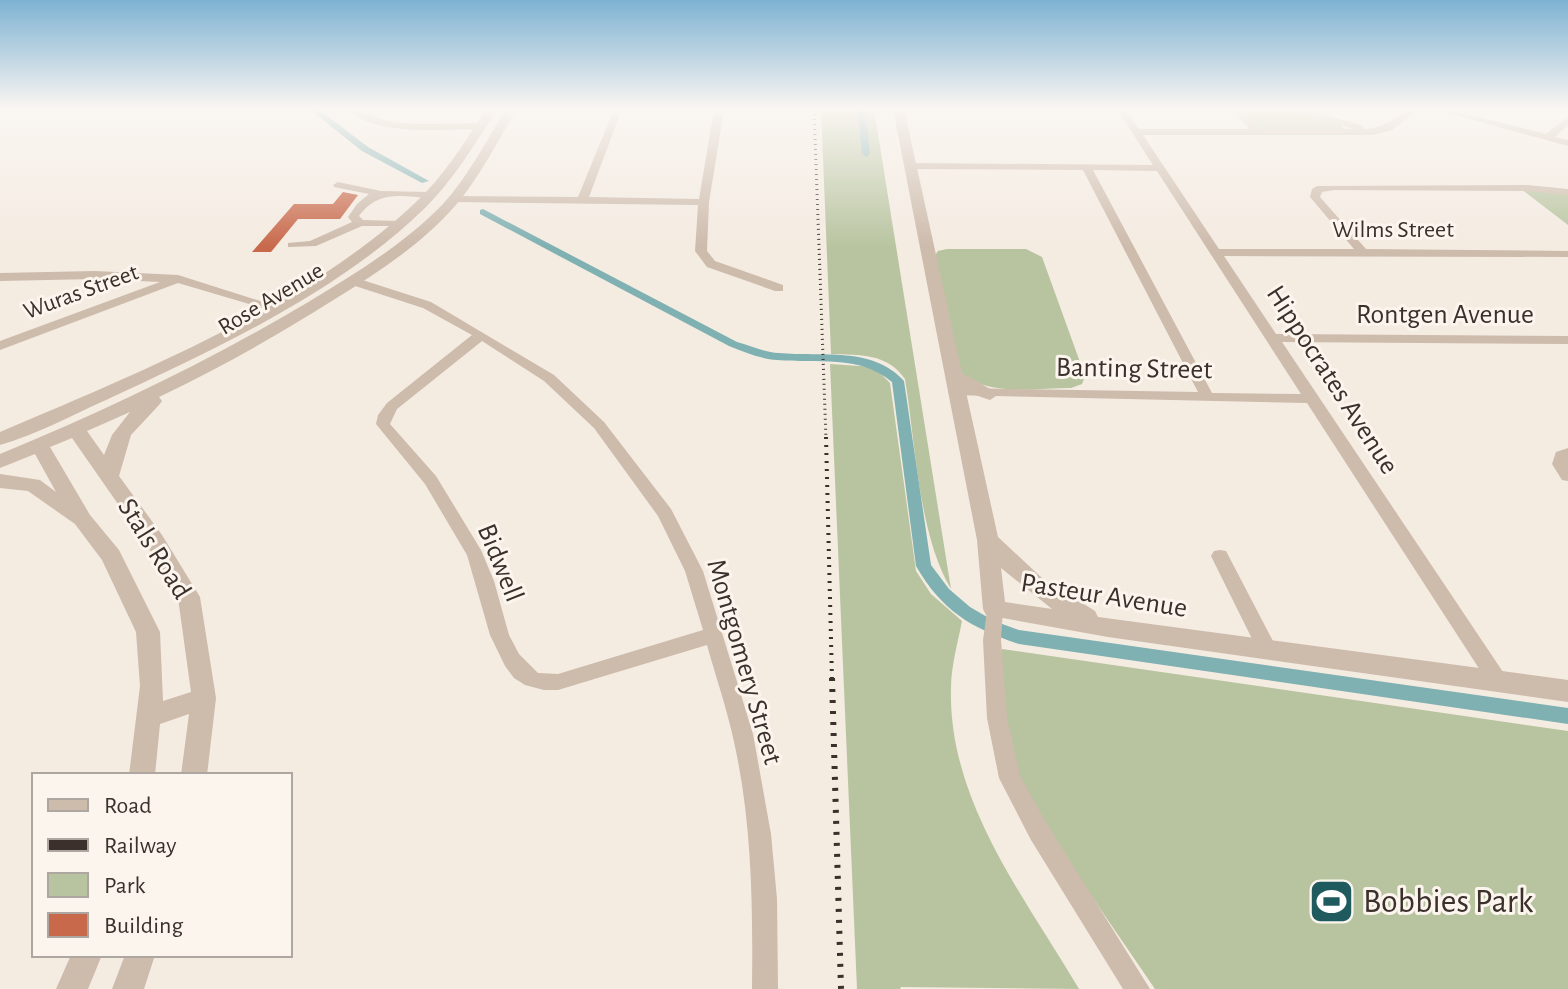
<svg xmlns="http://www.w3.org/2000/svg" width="1568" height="989" font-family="'Alegreya Sans',sans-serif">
	<rect width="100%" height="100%" fill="#f4ebe1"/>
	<!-- green -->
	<path fill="#b8c4a0" d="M 821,109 L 874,109 L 951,589 C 918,533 916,445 905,379 C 887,353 860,355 831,354 Z
		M 1241,109 L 1290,109 L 1340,123 L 1345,130 L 1262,129 L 1255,125 Z
		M 1521,189 L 1568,193 L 1568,225 Z
		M 947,249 L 1026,249 L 1042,257 L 1085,376 L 1082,384 L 1071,388 C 1036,388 987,397 961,372 L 934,257 L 938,251 Z
		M 830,364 L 874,367 L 890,383 L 916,571 L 931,594 L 962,621 C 958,642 951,666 951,688 C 948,801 1024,896 1079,989 L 901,987 L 900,989 L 857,989 Z
		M 1002,649 L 1568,731 L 1568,989 L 1155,989 L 1036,815 L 1010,760 L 1000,702 Z"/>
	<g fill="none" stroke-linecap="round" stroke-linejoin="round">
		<!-- canal -->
		<path fill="#7fb0b2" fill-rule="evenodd" d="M 309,109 L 318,109 L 368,147 L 429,181 L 422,183 L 362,151 Z
			M 857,109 L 865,109 L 870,154 L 866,157 L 862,154 Z
			M 483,209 L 737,342 C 751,346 764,352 779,353 C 821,357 873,346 904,381 L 931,565 L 949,589 L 970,607 L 994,621 L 1019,630 L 1568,708 L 1568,724 L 1019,644 C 971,628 942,611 916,566 L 892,382 C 859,354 818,364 777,360 C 760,359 745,352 729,346 L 480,214 L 480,210 Z"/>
	</g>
	<!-- building -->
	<path fill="#c8694b" d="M 343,192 L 358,195 L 340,219 L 298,219 L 271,252 L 252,252 L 294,204 L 333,204 Z"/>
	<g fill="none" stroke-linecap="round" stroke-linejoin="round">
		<!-- minor -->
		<path fill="#cdbbac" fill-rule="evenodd" d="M 346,109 C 362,109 377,119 393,122 C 422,126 452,123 481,123 L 486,126 L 481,129 C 442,129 376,137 346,109 Z
			M 614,109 L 622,109 L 589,197 L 699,199 L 713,116 L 719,109 L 727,109 L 723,116 L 709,202 L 707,251 L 715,261 L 783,285 L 783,291 L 775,291 L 707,267 L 695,251 L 698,205 L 453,202 L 448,199 L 453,196 L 578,197 Z
			M 1117,109 L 1125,109 L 1139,129 L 1249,129 L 1232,109 L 1241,109 L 1260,129 L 1354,129 L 1292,109 L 1305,109 L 1363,126 L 1364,129 C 1391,129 1398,109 1419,109 L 1392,130 L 1374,135 L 1143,135 L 1219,249 L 1354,249 L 1310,197 L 1312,189 L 1317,186 L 1527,185 L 1568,189 L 1568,195 L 1527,191 L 1334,190 L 1322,192 L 1320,197 L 1366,249 L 1568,251 L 1568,257 L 1224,256 L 1276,334 L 1568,336 L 1568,344 L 1282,342 L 1505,675 L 1508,681 L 1505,687 L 1498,689 L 1491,687 L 1307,403 L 950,395 L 948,392 L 950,389 L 955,388 L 1198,392 L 1083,170 L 911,169 L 906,166 L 911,163 L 1153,165 ZM 1093,170 L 1157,171 L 1301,394 L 1212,393 Z
			M 1433,109 L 1447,109 L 1546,134 L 1568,117 L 1568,125 L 1555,137 L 1568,140 L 1568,146 Z
			M 338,182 L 381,191 L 430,192 L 435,195 L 430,198 C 401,196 378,190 359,216 L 363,220 L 400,221 L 404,222 L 404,226 L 362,226 L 316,246 L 288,247 L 288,243 L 310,241 L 352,222 L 348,217 L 357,204 L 369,194 L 334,187 L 333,185 Z
			M 95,271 L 178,275 L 282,308 L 276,312 L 178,283 L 0,350 L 0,341 L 160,282 L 95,279 L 0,281 L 0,273 Z
			M 353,277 L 431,302 L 554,375 L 604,422 L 671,509 L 703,571 L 753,734 L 771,834 L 777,899 L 778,989 L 752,989 C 753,903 752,817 732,733 C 725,703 715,674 707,645 L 558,690 L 544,690 L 525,685 L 514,678 L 505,666 L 490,635 L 467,555 L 425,484 L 376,424 L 378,415 L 387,403 L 472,335 L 423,308 L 349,284 L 347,281 ZM 482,341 L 544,381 L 594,428 L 658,516 L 685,571 L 703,630 L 558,674 L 538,673 L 519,654 L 509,635 L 494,581 L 481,550 L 436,476 L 390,424 L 397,409 Z
			M 1568,448 L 1568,481 L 1562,480 L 1552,464 L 1556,452 Z
			M 1220,550 L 1226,551 L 1274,643 L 1276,649 L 1274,655 L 1267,657 L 1260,655 L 1211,556 L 1214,551 Z
			M 994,602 L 1000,604 L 1003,609 L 1001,640 L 1007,718 L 1020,776 L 1047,824 L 1150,989 L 1123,989 L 1031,840 L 999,778 L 987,718 L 983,640 L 988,604 Z"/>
		<!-- tertiary -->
		<path fill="#cdbbac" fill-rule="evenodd" d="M 487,109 L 498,109 C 475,143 455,178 426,207 C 341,291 214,350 106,400 C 72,415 36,435 0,445 L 0,432 C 137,374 322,299 426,192 C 450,167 467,137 487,109 Z
			M 506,109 L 517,109 C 497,142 480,177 455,206 C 422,244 377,273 335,299 C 278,335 220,368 159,397 L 162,401 L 159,405 L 131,435 L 119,476 L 162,535 L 200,597 L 216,698 L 207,775 L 181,775 L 189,714 L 160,724 L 155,775 L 129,775 L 140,686 L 136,632 L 102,560 L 75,524 L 28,491 L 0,488 L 0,474 L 40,480 L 56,492 L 35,454 L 0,468 L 0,454 C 105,411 207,362 305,304 C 353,275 403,245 442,205 C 468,177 486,141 506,109 ZM 130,412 L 112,435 L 104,455 L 87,431 ZM 72,438 L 148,547 L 178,598 L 191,692 L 163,701 L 160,632 L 119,550 L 90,515 L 50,447 Z
			M 893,109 L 904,109 L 962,373 L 999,394 L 990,400 L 966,392 L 998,537 L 1042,578 L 1095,611 L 1098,617 L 1568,680 L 1568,702 L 1108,637 L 986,615 L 983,609 L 977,540 ZM 1001,568 L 1052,609 L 1005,602 Z
			M 71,955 L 102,955 L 88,989 L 56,989 Z
			M 125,955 L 155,955 L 144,989 L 112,989 Z"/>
		<!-- rail-far2 -->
		<path stroke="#3b302b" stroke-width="3" stroke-dasharray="1 4" stroke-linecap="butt" d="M 814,109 L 826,439"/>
		<!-- rail-far1 -->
		<path stroke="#3b302b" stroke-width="4" stroke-dasharray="2 6" stroke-linecap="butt" d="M 826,437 L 832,680"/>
		<!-- rail -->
		<path stroke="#3b302b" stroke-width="6" stroke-dasharray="3 8" stroke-linecap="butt" d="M 832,678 L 841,989"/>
	</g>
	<!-- sky -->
	<linearGradient id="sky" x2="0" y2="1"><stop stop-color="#7eb2d2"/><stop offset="0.44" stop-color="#faf6f2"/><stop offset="1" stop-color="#faf6f2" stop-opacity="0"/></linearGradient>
	<rect width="1568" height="247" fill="url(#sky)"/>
	<!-- icons -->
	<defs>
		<symbol id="stadium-square" viewBox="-11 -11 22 22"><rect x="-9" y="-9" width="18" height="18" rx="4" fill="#1f5a5e" stroke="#fbf5ee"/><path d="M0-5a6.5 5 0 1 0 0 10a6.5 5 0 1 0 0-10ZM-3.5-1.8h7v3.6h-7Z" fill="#fff"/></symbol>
	</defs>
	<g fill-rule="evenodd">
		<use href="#stadium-square" x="1306" y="876" width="51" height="51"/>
	</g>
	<g text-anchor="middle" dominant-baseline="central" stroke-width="6" stroke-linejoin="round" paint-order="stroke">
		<!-- far-street labels -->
		<g font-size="24" fill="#3b302b" stroke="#fbf5ee">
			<text x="1393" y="230">Wilms Street</text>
			<text transform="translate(81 292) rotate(-20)">Wuras Street</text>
			<text transform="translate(271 299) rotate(-31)">Rose Avenue</text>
		</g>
		<!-- street labels -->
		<g font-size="28" fill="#3b302b" stroke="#fbf5ee">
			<text x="1445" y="315">Rontgen Avenue</text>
			<text transform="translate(1134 369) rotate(1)">Banting Street</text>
			<text transform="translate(1332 380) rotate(57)">Hippocrates Avenue</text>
			<text transform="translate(154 549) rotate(58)">Stals Road</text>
			<text transform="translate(500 563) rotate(68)">Bidwell</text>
			<text transform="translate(1104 596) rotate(9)">Pasteur Avenue</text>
			<text transform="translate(744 662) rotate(74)">Montgomery Street</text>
		</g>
		<!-- near-poi labels -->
		<g font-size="34" fill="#3b302b" stroke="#fbf5ee" text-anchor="start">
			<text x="1363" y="902">Bobbies Park</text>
		</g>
	</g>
	<!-- legend -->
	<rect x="32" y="773" width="260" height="184" fill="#fbf5ee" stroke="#aea6a0" stroke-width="2"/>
	<rect x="48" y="799" width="40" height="12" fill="#cdbbac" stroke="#aea6a0" stroke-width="2"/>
	<text x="104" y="813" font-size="24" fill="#3b302b">Road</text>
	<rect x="48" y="839" width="40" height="12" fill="#3b302b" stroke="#aea6a0" stroke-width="2"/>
	<text x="104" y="853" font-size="24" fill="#3b302b">Railway</text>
	<rect x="48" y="873" width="40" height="24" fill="#b8c4a0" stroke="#aea6a0" stroke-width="2"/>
	<text x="104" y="893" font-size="24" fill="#3b302b">Park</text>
	<rect x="48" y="913" width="40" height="24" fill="#c8694b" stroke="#aea6a0" stroke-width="2"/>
	<text x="104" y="933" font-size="24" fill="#3b302b">Building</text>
</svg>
